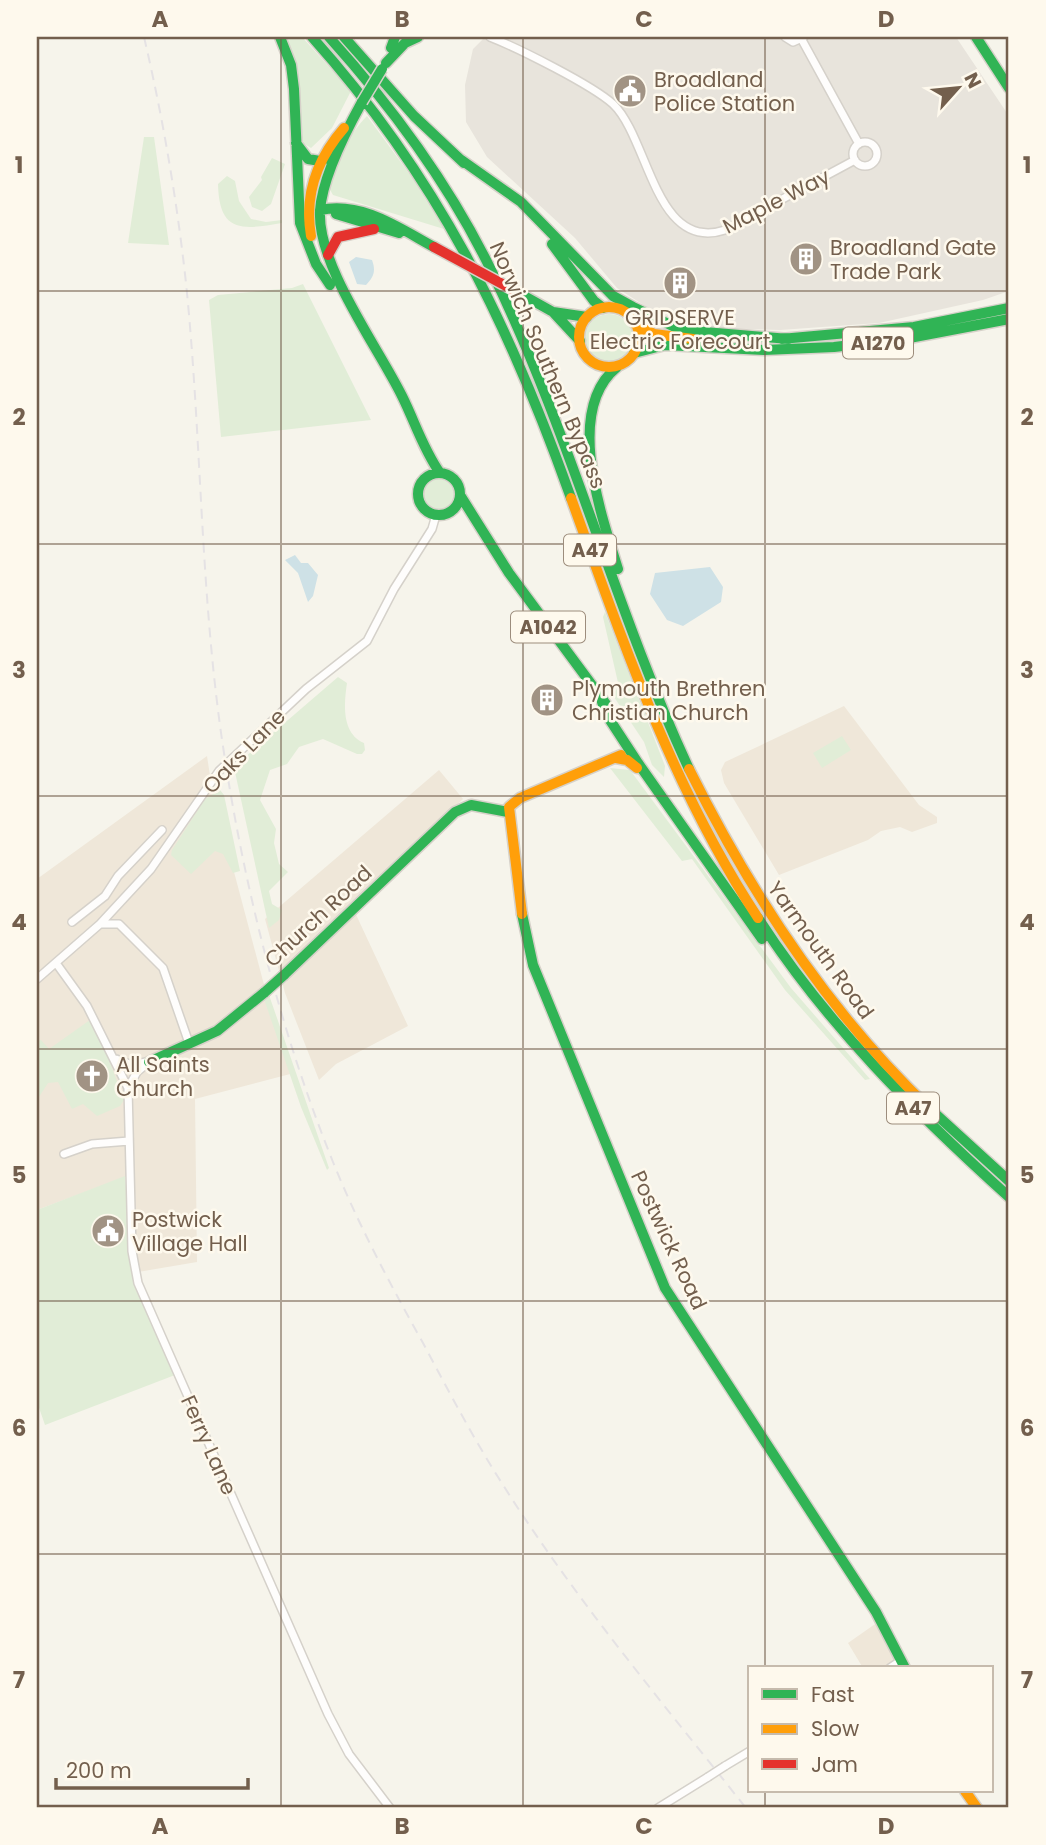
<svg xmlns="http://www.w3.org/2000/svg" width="1046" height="1845" font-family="Poppins,sans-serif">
	<rect width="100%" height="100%" fill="#f6f4eb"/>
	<!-- residential -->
	<path fill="#efe7d9" d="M 844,706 L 919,805 L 937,817 L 937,823 L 912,832 L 900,827 L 881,831 L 868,840 L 779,875 L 724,783 L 721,770 L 725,762 Z
		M 207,756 L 212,789 L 263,981 L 294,1073 L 195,1099 L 197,1262 L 138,1272 L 133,1174 L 37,1210 L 37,879 Z
		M 439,770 L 463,799 L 352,906 L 408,1026 L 336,1064 L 319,1080 L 285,993 L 265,919 Z
		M 878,1622 L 895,1654 L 894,1661 L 883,1668 L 863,1668 L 848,1643 Z"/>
	<!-- industrial -->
	<path fill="#e8e4dc" d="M 485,37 L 956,37 L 1009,116 L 1009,291 L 983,300 L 879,323 L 780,330 L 716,328 L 656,313 L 617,288 L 575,238 L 487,157 L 466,122 L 465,85 L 473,49 Z"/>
	<!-- green -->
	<path fill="#e1edd7" d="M 283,37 L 302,37 L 351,91 L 332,128 L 311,148 L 303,143 Z
		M 367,116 L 411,176 L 444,229 L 333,195 L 329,188 C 334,163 349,134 367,116 Z
		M 144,137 L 154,137 L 169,245 L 128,243 Z
		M 272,158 L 285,164 L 271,204 L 262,211 L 252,207 L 249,197 L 262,180 L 261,177 Z
		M 227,176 L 235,181 L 239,201 L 251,219 L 266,222 L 282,220 L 282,223 C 242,230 219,233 218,184 Z
		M 303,284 L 371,420 L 221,437 L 209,300 L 218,295 L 292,288 Z
		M585 338a24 24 0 1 1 48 0a24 24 0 1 1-48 0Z
		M422 495a16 16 0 1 1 32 0a16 16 0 1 1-32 0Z
		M 605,612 L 665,766 L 664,777 L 652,765 L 644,742 L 612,694 L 619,687 L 603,617 Z
		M 338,677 L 347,683 C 344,703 341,733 364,743 L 365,750 L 362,754 L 357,754 L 323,739 L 299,747 L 287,764 L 270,770 L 260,800 L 276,829 L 274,843 L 279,864 L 288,872 L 269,891 L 272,904 L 282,910 L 279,920 L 269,928 L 235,772 L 237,764 Z
		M 842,736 L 851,750 L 822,768 L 813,753 Z
		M 610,768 L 630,770 L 791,988 L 870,1079 L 865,1080 L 785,990 L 692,859 L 682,861 Z
		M 220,790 L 224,795 L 240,871 L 233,873 L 223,854 L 215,851 L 191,874 L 171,855 L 172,850 L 205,799 Z
		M 269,995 L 329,1168 L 327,1170 L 301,1107 L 264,999 Z
		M 90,1020 L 105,1049 L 124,1100 L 120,1106 L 97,1116 L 83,1104 L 72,1109 L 58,1082 L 48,1083 L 37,1100 L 38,1041 L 41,1040 L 49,1049 Z
		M 125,1176 L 135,1284 L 175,1375 L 45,1425 L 37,1402 L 37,1210 Z"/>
	<!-- water -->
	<path fill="#cee1e6" d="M 356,257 L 372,260 C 376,271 374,277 366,285 L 357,284 L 349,262 Z
		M 295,555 L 301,563 L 308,563 L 318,575 L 313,596 L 308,602 L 298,573 L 285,560 Z
		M 710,567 L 723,587 L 721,602 L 683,626 L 667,620 L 650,594 L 655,573 Z"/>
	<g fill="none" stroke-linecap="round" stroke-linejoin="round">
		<defs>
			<path id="street" d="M 490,37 C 518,48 592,85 613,104 C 649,138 655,253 725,230 L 855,160
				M 785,37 L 793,42 L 804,37
				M 802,40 L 859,144
				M853 154a12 12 0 1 1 24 0a12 12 0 1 1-24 0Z
				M 72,922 L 105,896 L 118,876 L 162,830
				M 100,924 L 119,924 L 163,968 L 189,1043
				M 56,963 L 87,1006 L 128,1088
				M 37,979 L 100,924 L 151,869 L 219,771 L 306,689 L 367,641 L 394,589 L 432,529 L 436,515
				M 116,1059 L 132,1065 L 146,1062
				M 149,1062 L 137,1072 L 128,1088 L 132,1251 L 138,1283 L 328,1714 L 349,1754 L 390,1808
				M 64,1154 L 92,1144 L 129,1141
				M 890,1668 L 902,1660
				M 725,1766 L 750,1751
				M 658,1808 L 708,1777"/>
			<path id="fast" d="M 280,37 L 291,65 L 294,89 L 300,223 L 316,264 L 330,285
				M 312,37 C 438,178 508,321 571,498
				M 329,37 C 393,108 450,185 492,272 C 570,432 614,607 689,769
				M 344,37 L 414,116 L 464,163
				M 976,37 L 1009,88
				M 391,48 L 395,37
				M 386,63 L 405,43 L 418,37
				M 362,102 C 346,131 322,179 320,211 C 317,265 378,347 402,396 C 415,422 423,449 440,473
				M 296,143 L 308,159 L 320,161 L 327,158
				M 460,159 L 521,202 L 613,296 L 633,307 L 681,330 L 789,339
				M 320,210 C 362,201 399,228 434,247
				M 336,214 L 399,233
				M 552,244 L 594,301 L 603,308
				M 519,293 L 553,312 L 587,317
				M 554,313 L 580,341
				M 781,339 L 914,327 L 1009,308
				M 634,353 L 665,345 L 764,350 L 834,347 L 904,339 L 1009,319
				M 617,367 C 564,410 601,514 618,569
				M418 494a21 21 0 1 1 42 0a21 21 0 1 1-42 0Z
				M 460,495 L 509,573 L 606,704
				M 601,699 L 606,714 L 638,763 L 762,939
				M 522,914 L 533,965 L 665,1288 L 876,1612 L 905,1668
				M 758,918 C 827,1025 915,1112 1009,1197
				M 284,975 L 455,812 L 471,805 L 508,812
				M 149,1062 L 217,1031 L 265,992
				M 929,1108 L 1009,1181"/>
			<path id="slow" d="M 311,236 C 304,195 317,159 344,128
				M579 337a30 30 0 1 1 60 0a30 30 0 1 1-60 0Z
				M 635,324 L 654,334 L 693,339
				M 571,498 C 623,642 673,789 758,918
				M 616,758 L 627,760 L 637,768
				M 689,769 C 751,894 827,1011 929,1108
				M 522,914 L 509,807 L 520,798 L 621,755
				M 965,1791 L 977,1808"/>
			<path id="jam" d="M 328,255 L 338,237 L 374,229"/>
		</defs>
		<!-- street casing -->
		<use href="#street" stroke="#d5d1ca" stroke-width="10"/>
		<!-- fast casing -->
		<use href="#fast" stroke="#d6d1c9" stroke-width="13"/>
		<!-- slow casing -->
		<use href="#slow" stroke="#d6d1c9" stroke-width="13"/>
		<!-- jam casing -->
		<use href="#jam" stroke="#d6d1c9" stroke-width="13"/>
		<!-- street -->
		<use href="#street" stroke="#fefdfc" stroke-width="7"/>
		<!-- fast -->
		<use href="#fast" stroke="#30b455" stroke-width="10"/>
		<!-- slow -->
		<use href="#slow" stroke="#ff9f0a" stroke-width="10"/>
		<!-- jam -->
		<use href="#jam" stroke="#e5322d" stroke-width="10"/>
		<!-- rail -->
		<path stroke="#e5e2e4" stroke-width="2" stroke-dasharray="10 7" stroke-linecap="butt" d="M 144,37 C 163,118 177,201 186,283 C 202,440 200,598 224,753 C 245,891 281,1033 333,1162 C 358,1224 390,1284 423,1343 C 447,1388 471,1434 498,1477 C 571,1594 661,1701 746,1808"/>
		<defs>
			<path id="street-bridge" d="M 708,1777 L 725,1766"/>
			<path id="fast-bridge" d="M 362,102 L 382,69
				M 265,992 L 284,975"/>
			<path id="jam-bridge" d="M 434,247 L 519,293"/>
		</defs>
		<!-- street-bridge casing -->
		<use href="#street-bridge" stroke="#d5d1ca" stroke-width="10" stroke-linecap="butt"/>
		<!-- fast-bridge casing -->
		<use href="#fast-bridge" stroke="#d6d1c9" stroke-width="13" stroke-linecap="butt"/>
		<!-- jam-bridge casing -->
		<use href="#jam-bridge" stroke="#d6d1c9" stroke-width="13" stroke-linecap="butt"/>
		<!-- street-bridge -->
		<use href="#street-bridge" stroke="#fefdfc" stroke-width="7"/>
		<!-- fast-bridge -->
		<use href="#fast-bridge" stroke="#30b455" stroke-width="10"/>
		<!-- jam-bridge -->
		<use href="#jam-bridge" stroke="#e5322d" stroke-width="10"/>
	</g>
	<!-- grid -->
	<path fill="none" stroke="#735f4d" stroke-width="2" stroke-opacity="0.55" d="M 281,37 L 281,1808M 523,37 L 523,1808M 765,37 L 765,1668M 37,291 L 1009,291M 37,544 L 1009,544M 37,796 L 1009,796M 37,1049 L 1009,1049M 37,1301 L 1009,1301M 37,1554 L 1009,1554M 765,1791 L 765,1808"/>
	<!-- icons -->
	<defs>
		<symbol id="civic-disc" viewBox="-11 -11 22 22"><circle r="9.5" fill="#a19384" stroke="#fef9ed"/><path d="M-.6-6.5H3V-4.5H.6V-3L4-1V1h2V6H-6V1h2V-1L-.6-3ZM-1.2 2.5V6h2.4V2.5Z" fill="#fff"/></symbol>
		<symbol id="building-disc" viewBox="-11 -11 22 22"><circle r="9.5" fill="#a19384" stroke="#fef9ed"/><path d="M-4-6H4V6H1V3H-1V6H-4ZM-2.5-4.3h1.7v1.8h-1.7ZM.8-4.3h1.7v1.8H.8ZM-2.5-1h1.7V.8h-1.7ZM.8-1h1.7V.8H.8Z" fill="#fff"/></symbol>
		<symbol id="church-disc" viewBox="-11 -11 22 22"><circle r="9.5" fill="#a19384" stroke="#fef9ed"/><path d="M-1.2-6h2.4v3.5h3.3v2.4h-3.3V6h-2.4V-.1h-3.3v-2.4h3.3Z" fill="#fff"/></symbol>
	</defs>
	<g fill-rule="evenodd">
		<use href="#civic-disc" x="611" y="72" width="38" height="38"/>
		<use href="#building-disc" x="787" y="240" width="38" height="38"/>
		<use href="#building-disc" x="661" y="264" width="38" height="38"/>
		<use href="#building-disc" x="528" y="681" width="38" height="38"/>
		<use href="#church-disc" x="73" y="1057" width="38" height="38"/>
		<use href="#civic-disc" x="89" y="1212" width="38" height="38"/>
	</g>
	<g text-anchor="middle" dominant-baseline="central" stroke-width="5" stroke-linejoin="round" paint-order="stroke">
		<!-- shield labels -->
		<g fill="#fef9ed" stroke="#9d8d7d" stroke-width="2">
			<rect x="843" y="327.5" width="70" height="31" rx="5"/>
			<rect x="564" y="534.5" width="52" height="31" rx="5"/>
			<rect x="511" y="611.5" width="74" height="31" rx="5"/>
			<rect x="887" y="1092.5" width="52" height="31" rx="5"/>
		</g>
		<g font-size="19" font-weight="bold" fill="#735f4d">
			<text x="878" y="343">A1270</text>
			<text x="590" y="550">A47</text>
			<text x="548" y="627">A1042</text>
			<text x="913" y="1108">A47</text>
		</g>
		<!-- poi labels -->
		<g font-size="21" fill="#735f4d" stroke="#fef9ed" text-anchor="start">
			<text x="654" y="79">Broadland<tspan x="654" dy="24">Police Station</tspan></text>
			<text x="830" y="247">Broadland Gate<tspan x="830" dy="24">Trade Park</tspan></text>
			<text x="680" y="317" text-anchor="middle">GRIDSERVE<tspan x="680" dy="24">Electric Forecourt</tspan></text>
			<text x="572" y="688">Plymouth Brethren<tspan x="572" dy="24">Christian Church</tspan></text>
			<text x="116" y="1064">All Saints<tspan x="116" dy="24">Church</tspan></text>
			<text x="132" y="1219">Postwick<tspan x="132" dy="24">Village Hall</tspan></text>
		</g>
		<!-- street labels -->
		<g font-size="21" fill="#735f4d" stroke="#fef9ed">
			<text transform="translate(776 201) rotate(-27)">Maple Way</text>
			<text transform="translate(548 365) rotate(67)">Norwich Southern Bypass</text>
			<text transform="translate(244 751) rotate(-46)">Oaks Lane</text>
			<text transform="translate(318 916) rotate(-43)">Church Road</text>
			<text transform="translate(821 950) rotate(54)">Yarmouth Road</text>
			<text transform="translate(669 1240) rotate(65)">Postwick Road</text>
			<text transform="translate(209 1445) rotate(66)">Ferry Lane</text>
		</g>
	</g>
	<!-- border -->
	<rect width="1046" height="1845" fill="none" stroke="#fef9ed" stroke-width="77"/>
	<!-- legend -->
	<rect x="748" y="1666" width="245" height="126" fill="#fef9ed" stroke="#c6bbad" stroke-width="2"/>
	<rect x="762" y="1689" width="35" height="10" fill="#30b455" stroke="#c6bbad" stroke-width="2"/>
	<text x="811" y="1702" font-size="21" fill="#735f4d">Fast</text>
	<rect x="762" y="1724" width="35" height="10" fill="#ff9f0a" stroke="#c6bbad" stroke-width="2"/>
	<text x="811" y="1736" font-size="21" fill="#735f4d">Slow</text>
	<rect x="762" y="1759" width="35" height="10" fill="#e5322d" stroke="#c6bbad" stroke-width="2"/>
	<text x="811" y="1772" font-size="21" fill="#735f4d">Jam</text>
	<!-- north arrow -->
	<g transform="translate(958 88) rotate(63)" stroke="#fef9ed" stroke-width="5" paint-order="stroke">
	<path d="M0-5L12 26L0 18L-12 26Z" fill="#735f4d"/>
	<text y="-10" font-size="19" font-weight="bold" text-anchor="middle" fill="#735f4d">N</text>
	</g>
	<!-- scale -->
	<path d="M56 1778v10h192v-10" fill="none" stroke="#735f4d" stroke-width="3.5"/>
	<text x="66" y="1778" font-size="21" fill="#735f4d" stroke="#fef9ed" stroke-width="5" paint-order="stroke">200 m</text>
	<rect x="38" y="38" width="969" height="1768" fill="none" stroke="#735f4d" stroke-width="2.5"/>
	<g font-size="23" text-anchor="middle" font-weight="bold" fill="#735f4d">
		<text x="160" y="27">A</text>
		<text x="402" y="27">B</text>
		<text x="644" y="27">C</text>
		<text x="886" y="27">D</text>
		<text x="19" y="173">1</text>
		<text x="1027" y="173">1</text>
		<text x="19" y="425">2</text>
		<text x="1027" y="425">2</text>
		<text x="19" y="678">3</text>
		<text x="1027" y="678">3</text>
		<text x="19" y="930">4</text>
		<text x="1027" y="930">4</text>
		<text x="19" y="1183">5</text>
		<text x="1027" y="1183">5</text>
		<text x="19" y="1436">6</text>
		<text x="1027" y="1436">6</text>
		<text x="19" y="1688">7</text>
		<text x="1027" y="1688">7</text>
		<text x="160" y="1834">A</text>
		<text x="402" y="1834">B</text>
		<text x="644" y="1834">C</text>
		<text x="886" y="1834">D</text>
	</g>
</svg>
